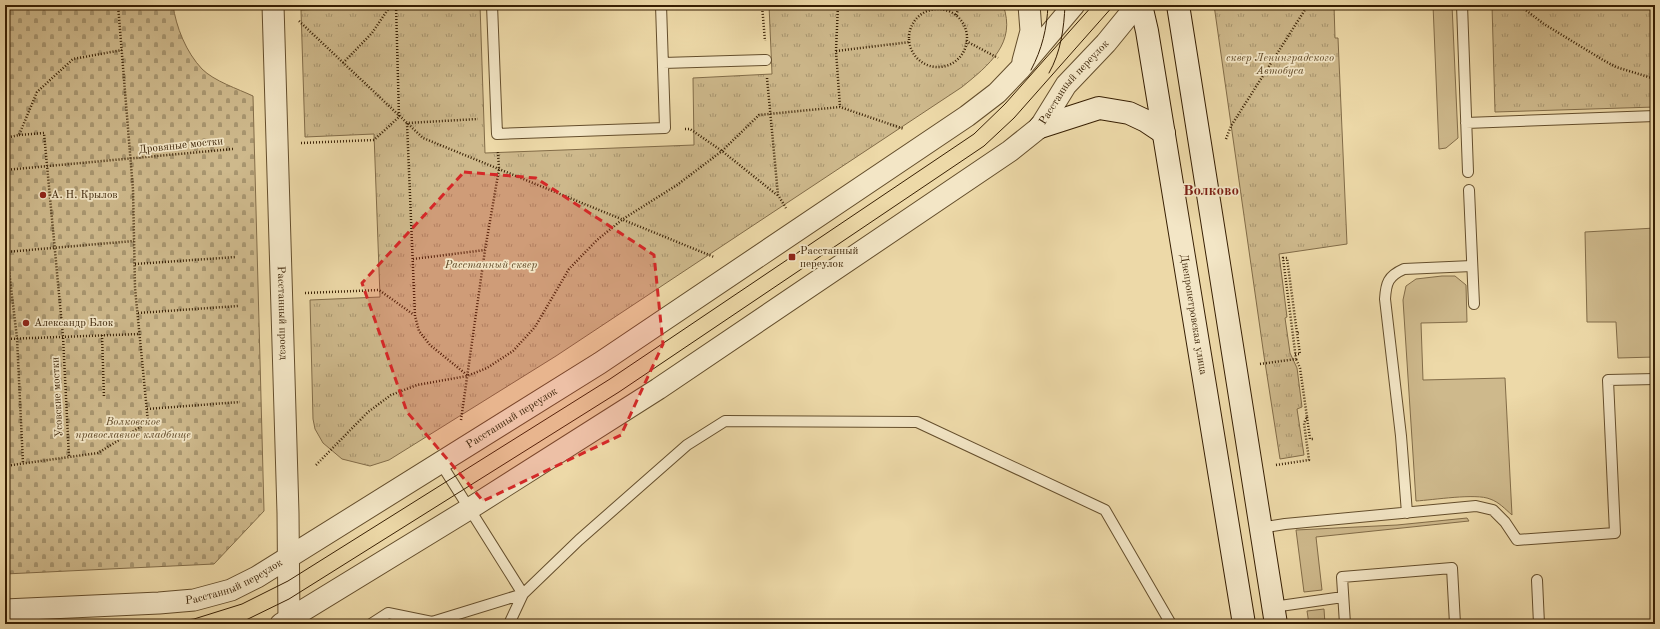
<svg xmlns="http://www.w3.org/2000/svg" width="1660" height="629" font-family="'Old Standard TT',serif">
	<defs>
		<pattern id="cemetery-stones" width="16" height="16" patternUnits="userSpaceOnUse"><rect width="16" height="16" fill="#ceb98c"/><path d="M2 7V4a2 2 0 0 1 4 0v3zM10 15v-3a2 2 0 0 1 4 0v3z" fill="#a89670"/></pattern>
		<pattern id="park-tufts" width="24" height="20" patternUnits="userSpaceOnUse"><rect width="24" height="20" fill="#ceb98c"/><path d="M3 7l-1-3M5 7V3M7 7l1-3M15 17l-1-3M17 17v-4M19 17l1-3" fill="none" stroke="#a89670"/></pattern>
	</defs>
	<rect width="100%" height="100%" fill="#edd9a8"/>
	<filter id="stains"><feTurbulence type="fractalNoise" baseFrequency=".005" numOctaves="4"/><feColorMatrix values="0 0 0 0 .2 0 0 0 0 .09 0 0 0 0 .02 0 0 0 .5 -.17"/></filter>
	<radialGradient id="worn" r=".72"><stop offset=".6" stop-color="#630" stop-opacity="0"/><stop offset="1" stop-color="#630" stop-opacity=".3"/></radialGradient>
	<!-- green -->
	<path fill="#ceb98c" stroke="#826c48" d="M 1433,5 L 1452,5 L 1458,138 L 1446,148 L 1439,149 Z
		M 1655,228 L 1655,357 L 1618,358 L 1616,322 L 1587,322 L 1585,232 Z
		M 1442,276 L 1455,276 L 1466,285 L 1467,322 L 1421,323 L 1423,380 L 1505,378 L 1512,515 C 1505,509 1499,502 1490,499 C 1476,493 1433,500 1416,501 L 1403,300 L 1406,286 L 1416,279 Z
		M 1467,518 L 1469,521 L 1316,537 L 1322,590 L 1304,592 L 1296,530 L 1397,525 Z
		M 1324,609 L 1325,624 L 1309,624 L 1307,611 Z"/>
	<!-- cemetery -->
	<path fill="url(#cemetery-stones)" stroke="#826c48" d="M 5,5 L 173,5 C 176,27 186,52 202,69 C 214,81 238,89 253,96 L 264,511 L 214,564 L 5,574 Z"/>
	<!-- park -->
	<path fill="url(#park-tufts)" stroke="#826c48" d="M 407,5 L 480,5 L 485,153 L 694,145 L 693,78 L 772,74 L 769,5 L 1003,5 C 1017,43 989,65 962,87 L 556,356 L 389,460 L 370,466 L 342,459 L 323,443 L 315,429 L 313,419 L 310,300 L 380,297 L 374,134 L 305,137 L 301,10 Z
		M 1214,5 L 1334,5 L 1335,38 L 1338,38 L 1347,244 L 1279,254 L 1287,317 L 1285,318 L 1290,353 L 1297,368 L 1302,407 L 1297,409 L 1304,455 L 1280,459 L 1264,356 Z
		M 1492,5 L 1655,5 L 1655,107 L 1495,112 Z"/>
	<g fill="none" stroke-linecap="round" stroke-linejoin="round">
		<defs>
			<path id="lane" d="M 492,5 L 497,134 L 665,128 L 661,5
				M 1462,5 L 1468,172
				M 663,63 L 766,60
				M 1466,123 L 1655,116
				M 1469,190 L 1474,304
				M 1407,513 L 1401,436 L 1385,299 C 1386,283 1388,276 1404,269 L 1472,266
				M 1260,528 L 1285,524 L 1476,506 L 1493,510 L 1505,522 L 1517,540 L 1615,533 L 1608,380 L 1655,379
				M 1537,580 L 1539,624
				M 1273,607 L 1343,597
				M 371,624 L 388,613 L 432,622 L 523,594 L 440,462
				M 509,624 L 523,594 L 579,540 L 687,445 L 725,421 L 917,422 L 1105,510 L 1171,624
				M 1345,624 L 1342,577 L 1452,568 L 1455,624"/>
			<g id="street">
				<path id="s1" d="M 273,5 L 288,513 L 289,620"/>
				<path d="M 1023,61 L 1031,31 L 1029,5"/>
				<path id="s2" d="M 5,610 L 159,603 L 194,600 L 231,590 L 257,577 L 600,363 L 967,116 L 997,93 L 1020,69 L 1074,5"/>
				<path id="s3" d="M 281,624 L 469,509 L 658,389 L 1010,151 L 1040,127 L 1066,85 L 1106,43 L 1137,5"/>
			</g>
			<g id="secondary">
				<path id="s4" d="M 1141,5 L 1147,31 L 1244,624"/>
				<path d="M 1178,5 L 1276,624"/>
				<path d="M 1040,127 L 1099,108 L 1129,113 L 1146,121 L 1164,133"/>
			</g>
		</defs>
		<!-- lane casing -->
		<use href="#lane" stroke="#644e2c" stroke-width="12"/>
		<!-- street casing -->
		<use href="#street" stroke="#644e2c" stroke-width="23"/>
		<!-- secondary casing -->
		<use href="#secondary" stroke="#371f03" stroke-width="24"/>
		<!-- path -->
		<path stroke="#371f03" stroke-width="2.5" stroke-dasharray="1 2" stroke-linecap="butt" d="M 762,5 L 765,41
			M 838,5 L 836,51 L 840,107
			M 1519,5 L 1544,24 L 1603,60 L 1616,67 L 1655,79
			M909 38a29 29 0 1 1 58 0a29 29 0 1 1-58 0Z
			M 956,15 L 960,5
			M 299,21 L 423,138 L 714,257
			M 966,41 L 998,58
			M 836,51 L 910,42
			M 343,63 L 372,33 L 391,5
			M 767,78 L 778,195 L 786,208
			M 685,129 L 690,129 L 722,151 L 777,195
			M 19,135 L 44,133 L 63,337 L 69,457
			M 5,138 L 19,135 L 37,92 L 73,59 L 122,50
			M 1226,139 L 1231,126 L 1308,5
			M 301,143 L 374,140 L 399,117 L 396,5
			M 5,170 L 233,149
			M 5,237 L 17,338 L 23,464
			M 5,252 L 134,241
			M 413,259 L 485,250
			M 135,264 L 236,257
			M 305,293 L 379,290 L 414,315
			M 138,313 L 238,306
			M 102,335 L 104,398
			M 5,339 L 140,334
			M 1295,354 L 1300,354 L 1297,333 L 1299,332
			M 1260,364 L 1296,359 L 1283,258 L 1287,258 L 1297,333
			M 467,375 L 430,345 L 419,331 L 415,316 L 407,123 L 478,119
			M 147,409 L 240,402
			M 1307,417 L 1310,439 L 1313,439
			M 461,420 L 485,250 L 499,169 L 498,152
			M 316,465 L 368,412 L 391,395 L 417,385 L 467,376 L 487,368 L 513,351 L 535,327 L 569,269 L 597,240 L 623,219 L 677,185 L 722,151 L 759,115 L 840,107 L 904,129
			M 1276,465 L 1309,460 L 1304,423 L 1307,417 L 1300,368 L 1296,359
			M 5,466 L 98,453 L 148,422 L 135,288 L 133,190 L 118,5"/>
		<!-- lane -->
		<use href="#lane" stroke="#f3e6c6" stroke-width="10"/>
		<!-- street -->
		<use href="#street" stroke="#f3e6c6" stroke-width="21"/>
		<!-- secondary -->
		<use href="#secondary" stroke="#f3e6c6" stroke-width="22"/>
		<!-- tram -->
		<path stroke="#371f03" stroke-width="1" d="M 1031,70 C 1042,49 1047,29 1048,5
			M 1049,73 C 1061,52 1064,28 1065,5
			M 156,624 L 194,619 L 242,604 L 288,581 L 610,379 L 974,134 L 1005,104 L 1093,5
			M 233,624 L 246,620 L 289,599 L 619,392 L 984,146 L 1014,118 L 1114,5"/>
	</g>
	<!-- marked area -->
	<path fill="#d62828" fill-opacity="0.2" stroke="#d62828" stroke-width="3" stroke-dasharray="8 5" stroke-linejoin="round" d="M 464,172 L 536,178 L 654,255 L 663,344 L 621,435 L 483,501 L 407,412 L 362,283 Z"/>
	<!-- markers -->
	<g fill="#8f2418" stroke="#f3e6c6" stroke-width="1.5">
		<circle cx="43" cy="195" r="4"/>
		<rect x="788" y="253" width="8" height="8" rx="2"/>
		<circle cx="26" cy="323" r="4"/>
	</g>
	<g text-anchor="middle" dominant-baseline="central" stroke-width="3.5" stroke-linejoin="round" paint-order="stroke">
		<!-- park labels -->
		<g font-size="11" font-style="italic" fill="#5d4625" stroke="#f3e6c6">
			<text x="1280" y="58">сквер Ленинградского<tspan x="1280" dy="13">Автобуса</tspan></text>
			<text x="491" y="265">Расстанный сквер</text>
			<text x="133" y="422">Волковское<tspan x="133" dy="13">православное кладбище</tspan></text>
		</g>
		<!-- street labels -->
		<g font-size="11" fill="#371f03" stroke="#f3e6c6">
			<text stroke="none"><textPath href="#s3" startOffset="964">Расстанный переулок</textPath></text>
			<text transform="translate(181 146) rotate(-6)">Дровяные мостки</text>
			<text stroke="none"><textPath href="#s1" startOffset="308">Расстанный проезд</textPath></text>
			<text stroke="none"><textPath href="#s4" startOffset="314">Днепропетровская улица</textPath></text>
			<text transform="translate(58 397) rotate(-93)">Усовские мостки</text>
			<text stroke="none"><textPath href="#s2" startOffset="557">Расстанный переулок</textPath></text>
			<text stroke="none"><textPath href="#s2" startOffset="233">Расстанный переулок</textPath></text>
		</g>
		<!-- poi labels -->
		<g font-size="11" fill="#371f03" stroke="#f3e6c6" text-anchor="start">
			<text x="51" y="195">А. Н. Крылов</text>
			<text x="800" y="251">Расстанный<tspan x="800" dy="13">переулок</tspan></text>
			<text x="34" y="323">Александр Блок</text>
		</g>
		<!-- district labels -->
		<g font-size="15" font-weight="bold" fill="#7a1f14" stroke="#f3e6c6">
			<text x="1211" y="191">Волково</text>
		</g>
	</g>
	<!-- margin -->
	<rect width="1660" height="629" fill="none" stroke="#edd9a8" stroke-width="20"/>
	<rect x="6" y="6" width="1648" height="617" fill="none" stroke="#371f03" stroke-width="2"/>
	<rect x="10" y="10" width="1640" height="609" fill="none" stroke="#371f03"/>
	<rect width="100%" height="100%" filter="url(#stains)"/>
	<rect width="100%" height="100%" fill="url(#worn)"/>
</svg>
